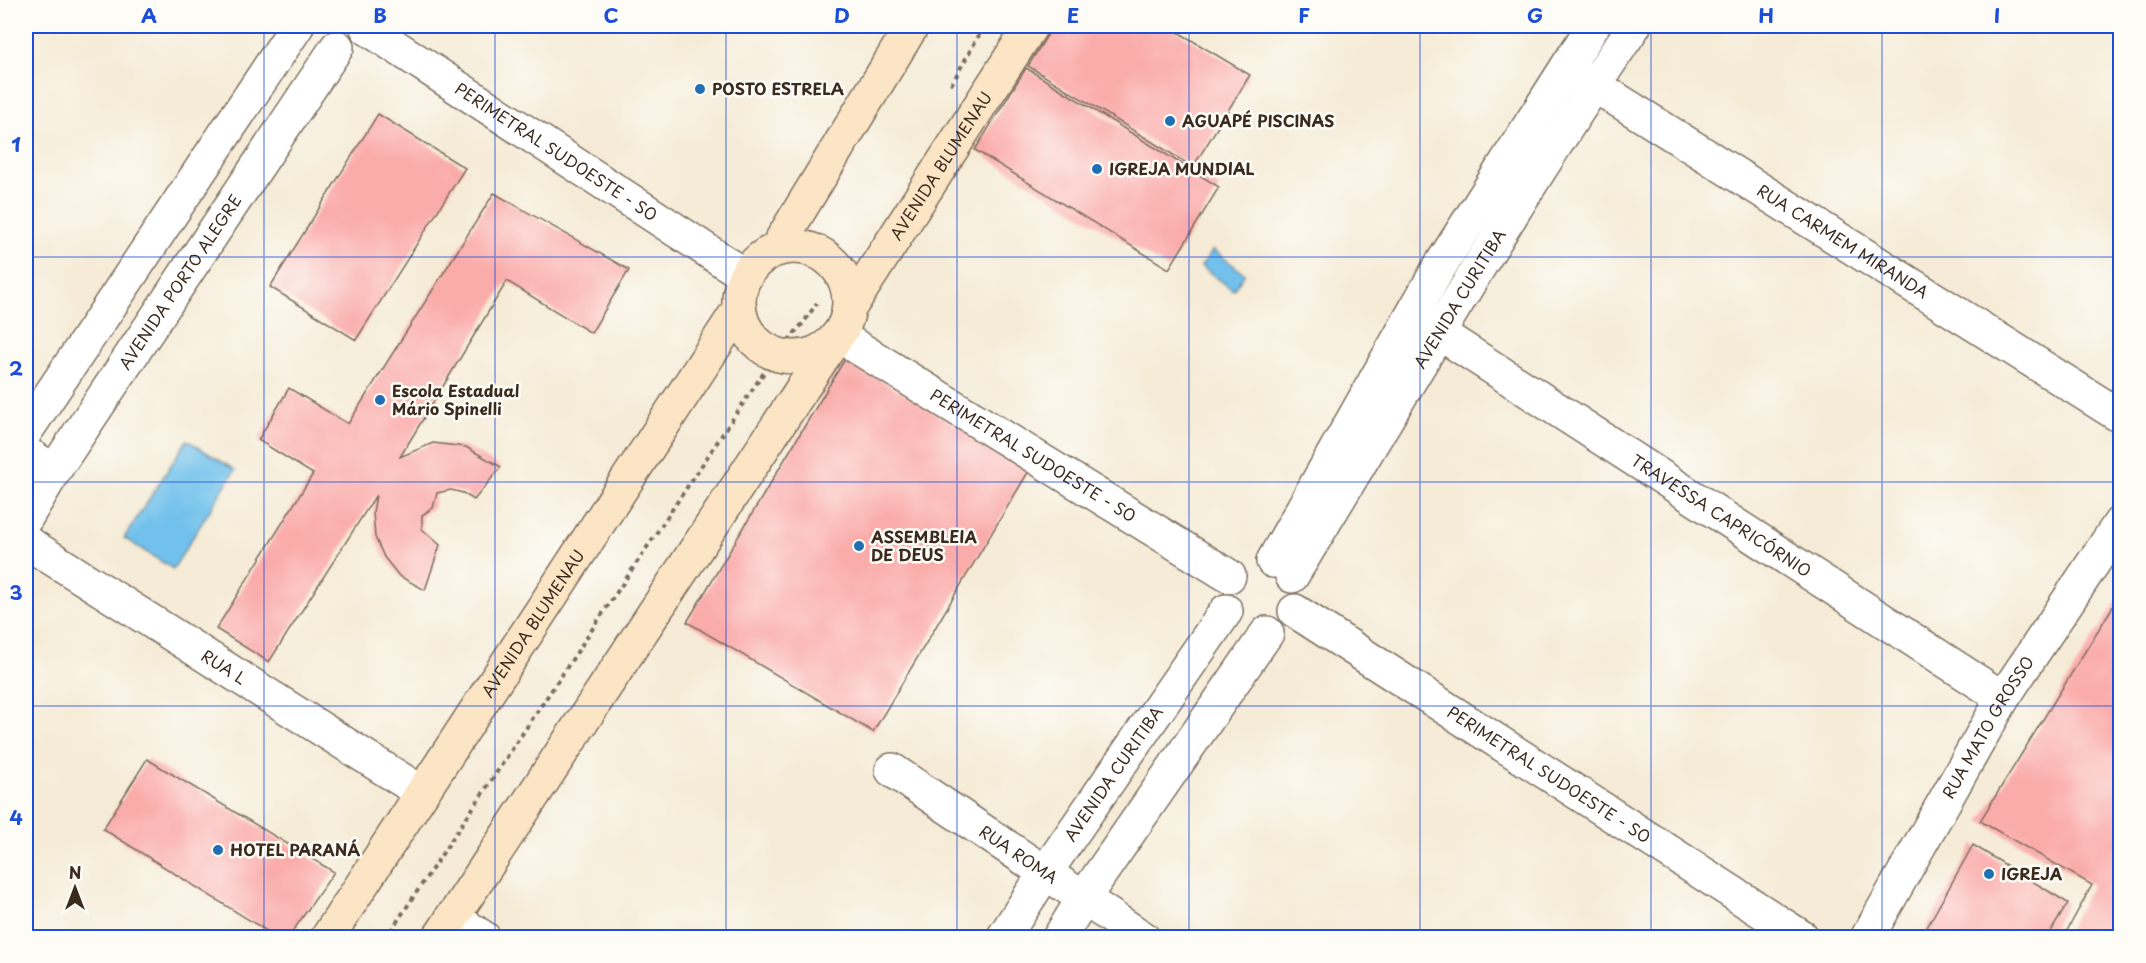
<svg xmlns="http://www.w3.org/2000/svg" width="2146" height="963" viewBox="0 0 2146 963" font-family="'Playpen Sans',sans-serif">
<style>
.water{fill:#71c1ec;stroke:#567685;stroke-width:1.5}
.building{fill:#faacaa}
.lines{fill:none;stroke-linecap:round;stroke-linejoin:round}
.minor-casing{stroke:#7c6e5e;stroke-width:36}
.tertiary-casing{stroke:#7c6e5e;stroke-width:36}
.secondary-casing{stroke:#7c6e5e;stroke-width:36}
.path{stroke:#7c6e5e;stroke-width:4;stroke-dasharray:4.5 4.5;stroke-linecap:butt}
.minor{stroke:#fff;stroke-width:33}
.tertiary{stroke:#fff;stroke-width:33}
.secondary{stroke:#fce5c4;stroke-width:33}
.grid{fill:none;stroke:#1d4ed8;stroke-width:1.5;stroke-opacity:0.55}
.poi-dot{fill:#1f6fb2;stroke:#fdfcf7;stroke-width:2}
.labels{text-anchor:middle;stroke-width:5;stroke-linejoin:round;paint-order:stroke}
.poi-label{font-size:16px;font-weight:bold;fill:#3b2a1e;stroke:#fdfcf7;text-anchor:start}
.street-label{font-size:16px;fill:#3b2a1e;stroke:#fdfcf7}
.neatline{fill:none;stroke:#1d4ed8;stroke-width:2}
.grid-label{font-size:20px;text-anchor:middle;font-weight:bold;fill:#1d4ed8}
</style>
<rect width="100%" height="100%" fill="#fdfcf7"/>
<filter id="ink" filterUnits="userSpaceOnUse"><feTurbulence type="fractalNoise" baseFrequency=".0167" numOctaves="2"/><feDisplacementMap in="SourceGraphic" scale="12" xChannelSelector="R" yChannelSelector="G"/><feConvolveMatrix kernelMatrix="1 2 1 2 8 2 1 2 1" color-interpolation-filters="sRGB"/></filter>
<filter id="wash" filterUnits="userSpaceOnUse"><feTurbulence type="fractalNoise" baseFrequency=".008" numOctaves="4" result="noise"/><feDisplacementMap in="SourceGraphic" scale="24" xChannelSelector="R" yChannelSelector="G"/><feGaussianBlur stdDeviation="1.35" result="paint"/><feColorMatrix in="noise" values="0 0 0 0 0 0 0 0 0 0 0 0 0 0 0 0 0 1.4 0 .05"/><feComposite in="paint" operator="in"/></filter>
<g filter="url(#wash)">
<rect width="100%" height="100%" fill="#f5ebd6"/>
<g class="water">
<polygon points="1213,250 1245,274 1233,290 1201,266"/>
<polygon points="187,440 235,470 173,569 124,538"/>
</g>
<g id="blocks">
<g class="building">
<polygon points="1053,26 1168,26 1250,75 1193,167 1028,66"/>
<polygon points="1026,68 1219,187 1169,269 975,150"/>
<polygon points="378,114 465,168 356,340 270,287"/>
<polygon points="494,193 629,270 591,333 507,281 400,457 433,443 466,447 501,467 474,500 463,493 451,490 437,493 433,508 422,515 422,529 440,545 425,590 399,576 384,557 375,537 373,512 376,495 269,662 216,629 313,474 258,440 289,388 348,424"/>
<polygon points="845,359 1030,469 873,732 687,622"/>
<polygon points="2120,595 2120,938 2063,938 2092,885 1980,821"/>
<polygon points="147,759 334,872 288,938 278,938 103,829"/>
<polygon points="1973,845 2068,903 2047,938 1921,938"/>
</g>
</g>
</g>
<g filter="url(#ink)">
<use href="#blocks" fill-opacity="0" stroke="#7c6e5e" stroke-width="1.5"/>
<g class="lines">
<g class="minor-casing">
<g id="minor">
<path id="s1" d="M 1570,70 L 2120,416"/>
<path id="s2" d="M 1439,333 L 2003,698"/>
<polyline points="26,453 54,471"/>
<path id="s3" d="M 26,542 L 421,792"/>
<path id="s4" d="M 892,770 L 1143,938"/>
<polyline points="452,917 484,938"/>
<path id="s5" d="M 1867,938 L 2003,698 L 2120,523"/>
</g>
</g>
<g class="tertiary-casing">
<g id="tertiary">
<path id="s6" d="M 367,28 L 746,276"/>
<path id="s7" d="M 839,336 L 1229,576"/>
<polyline points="26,431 297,26"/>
<path id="s8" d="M 26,518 L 54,471 L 337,47"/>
<polyline points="1273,561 1437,271 1593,26"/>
<path id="s9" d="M 1292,576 C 1404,391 1513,204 1634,26"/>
<path id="s10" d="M 1295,611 L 1803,938"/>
<path id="s11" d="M 1003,938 L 1045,873 L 1226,611"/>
<polyline points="1059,938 1083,899 1267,633"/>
</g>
</g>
<g class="secondary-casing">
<g id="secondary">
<circle cx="794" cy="302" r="55"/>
<polyline points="776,249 912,26"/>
<path id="s12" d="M 850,307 L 1031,26"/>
<path id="s13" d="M 327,938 L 739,309"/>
<polyline points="439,938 833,342"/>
</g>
</g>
<g class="path">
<polyline points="951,85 984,26"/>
<polyline points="386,938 752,390 776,355 804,322 817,303"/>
</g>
<use href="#minor" class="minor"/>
<use href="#tertiary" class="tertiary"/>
<use href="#secondary" class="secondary"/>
</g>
</g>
<path class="grid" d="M 264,26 L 264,938M 495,26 L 495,938M 726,26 L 726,938M 957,26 L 957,938M 1189,26 L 1189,938M 1420,26 L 1420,938M 1651,26 L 1651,938M 1882,26 L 1882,938M 26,257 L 2120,257M 26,482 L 2120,482M 26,706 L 2120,706"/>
<g class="poi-dot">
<circle cx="700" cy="89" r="6"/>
<circle cx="1170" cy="121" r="6"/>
<circle cx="1097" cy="169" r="6"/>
<circle cx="380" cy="400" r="6"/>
<circle cx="859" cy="546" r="6"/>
<circle cx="218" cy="850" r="6"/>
<circle cx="1989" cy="874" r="6"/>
</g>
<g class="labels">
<g class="poi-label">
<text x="712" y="95">POSTO ESTRELA</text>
<text x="1182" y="127">AGUAPÉ PISCINAS</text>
<text x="1109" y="175">IGREJA MUNDIAL</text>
<text x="392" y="397">Escola Estadual<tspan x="392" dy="18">Mário Spinelli</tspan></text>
<text x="871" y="543">ASSEMBLEIA<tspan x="871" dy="18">DE DEUS</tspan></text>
<text x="230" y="856">HOTEL PARANÁ</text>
<text x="2001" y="880">IGREJA</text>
</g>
<g class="street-label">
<text dy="6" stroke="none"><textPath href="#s6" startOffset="226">PERIMETRAL SUDOESTE - SO</textPath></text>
<text dy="6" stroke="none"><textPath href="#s12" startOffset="168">AVENIDA BLUMENAU</textPath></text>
<text dy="6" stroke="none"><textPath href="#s1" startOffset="322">RUA CARMEM MIRANDA</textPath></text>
<text dy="6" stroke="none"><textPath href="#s8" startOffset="282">AVENIDA PORTO ALEGRE</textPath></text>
<text dy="6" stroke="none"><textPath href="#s9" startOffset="324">AVENIDA CURITIBA</textPath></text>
<text dy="6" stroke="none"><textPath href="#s7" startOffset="228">PERIMETRAL SUDOESTE - SO</textPath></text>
<text dy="6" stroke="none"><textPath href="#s2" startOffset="336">TRAVESSA CAPRICÓRNIO</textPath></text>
<text dy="6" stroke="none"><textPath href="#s13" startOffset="376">AVENIDA BLUMENAU</textPath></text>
<text dy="6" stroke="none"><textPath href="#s3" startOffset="234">RUA L</textPath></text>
<text dy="6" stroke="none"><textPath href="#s5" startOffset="243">RUA MATO GROSSO</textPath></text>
<text dy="6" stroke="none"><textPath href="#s11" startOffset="198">AVENIDA CURITIBA</textPath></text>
<text dy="6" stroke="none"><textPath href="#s10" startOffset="302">PERIMETRAL SUDOESTE - SO</textPath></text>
<text dy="6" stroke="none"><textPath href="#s4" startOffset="152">RUA ROMA</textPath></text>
</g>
</g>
<rect width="2146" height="963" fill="none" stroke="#fdfcf7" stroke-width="66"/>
<g transform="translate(75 888)" stroke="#fdfcf7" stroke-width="4.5" paint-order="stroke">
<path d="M0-4.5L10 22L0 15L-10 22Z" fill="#3b2a1e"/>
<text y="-9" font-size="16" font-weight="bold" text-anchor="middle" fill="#3b2a1e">N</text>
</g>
<rect x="33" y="33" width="2080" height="897" class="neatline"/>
<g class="grid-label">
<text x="149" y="23">A</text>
<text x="380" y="23">B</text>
<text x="611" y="23">C</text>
<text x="842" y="23">D</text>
<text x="1073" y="23">E</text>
<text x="1304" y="23">F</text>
<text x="1535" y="23">G</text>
<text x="1766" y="23">H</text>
<text x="1997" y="23">I</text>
<text x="16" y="152">1</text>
<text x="16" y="376">2</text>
<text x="16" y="600">3</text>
<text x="16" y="825">4</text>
</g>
</svg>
